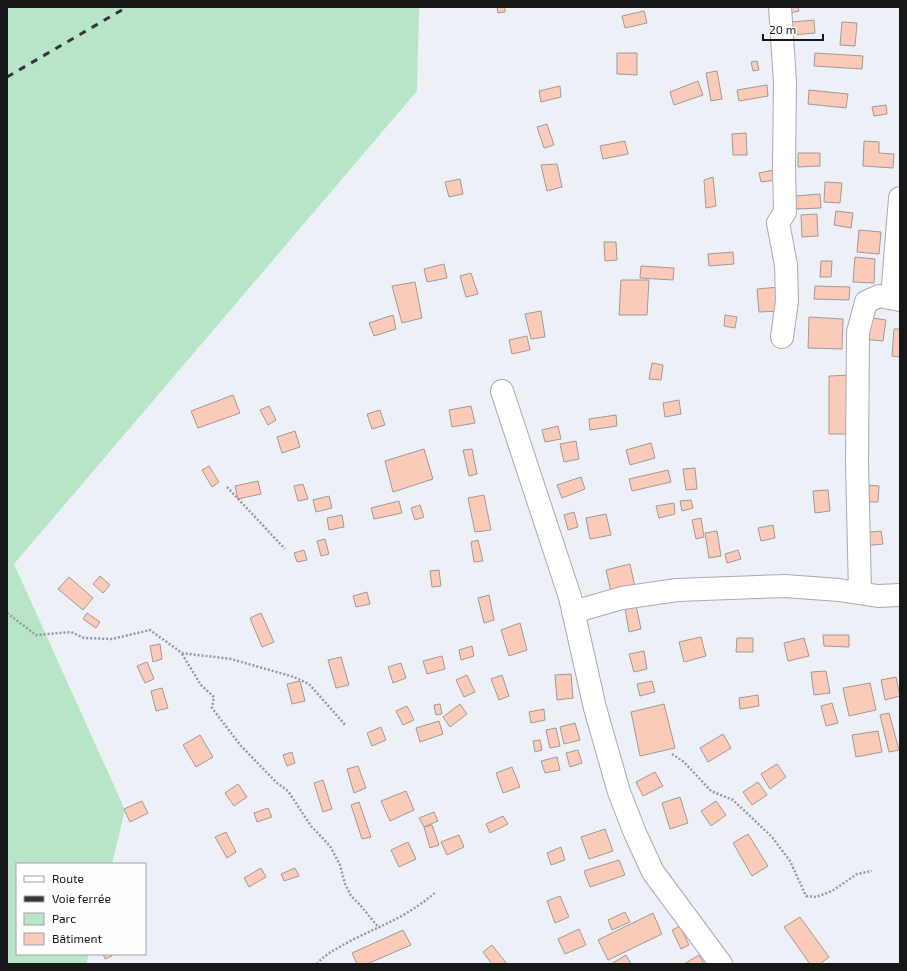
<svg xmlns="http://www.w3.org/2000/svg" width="907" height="971" viewBox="0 0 907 971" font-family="'Exo 2',sans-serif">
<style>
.green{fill:#b8e4c8}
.building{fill:#facbb9;stroke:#a19996}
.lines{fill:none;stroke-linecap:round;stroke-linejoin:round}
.street-casing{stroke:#a8aab1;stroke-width:24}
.path{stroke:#96989d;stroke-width:2.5;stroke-dasharray:2 2;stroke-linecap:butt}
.street{stroke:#fff;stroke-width:22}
.rail{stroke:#343538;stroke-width:3;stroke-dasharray:7 7;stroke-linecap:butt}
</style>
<rect width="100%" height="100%" fill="#eef0f8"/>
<polygon class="green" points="7,7 419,7 417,91 14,564 125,810 112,864 17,864 17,954 89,954 86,964 7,964"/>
<g class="building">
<polygon points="497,7 505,7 505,12 498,13"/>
<polygon points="788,7 798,7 799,11 790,13"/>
<polygon points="644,11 647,23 625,28 622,16"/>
<polygon points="814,20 815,33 793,35 792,22"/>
<polygon points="842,22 857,23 855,46 840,45"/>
<polygon points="617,53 637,53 637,75 617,74"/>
<polygon points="815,53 863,56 862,69 814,66"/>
<polygon points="757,61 759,70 753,71 751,62"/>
<polygon points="717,71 722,99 711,101 706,73"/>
<polygon points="698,81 703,95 674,105 670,92"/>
<polygon points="767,85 768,96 739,101 737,90"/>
<polygon points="560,86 561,97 541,102 539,91"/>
<polygon points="809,90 848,94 846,108 808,104"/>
<polygon points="886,105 887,114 874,116 872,107"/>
<polygon points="547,124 554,145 544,148 537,127"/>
<polygon points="746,133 747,155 733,155 732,134"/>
<polygon points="625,141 628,154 603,159 600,146"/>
<polygon points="864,141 879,142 879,153 894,154 893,168 863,166"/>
<polygon points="798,153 820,153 820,166 798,167"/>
<polygon points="557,164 562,187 547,191 541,165"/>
<polygon points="774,170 776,180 761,182 759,173"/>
<polygon points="713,177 716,206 706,208 704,180"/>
<polygon points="460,179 463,194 449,197 445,182"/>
<polygon points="825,182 842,183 840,203 824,202"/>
<polygon points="820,194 821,208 796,209 795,196"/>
<polygon points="836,211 853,213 851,228 834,225"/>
<polygon points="817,214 818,236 802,237 801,215"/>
<polygon points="859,230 881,232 879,254 857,252"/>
<polygon points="604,242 616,242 617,260 605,261"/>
<polygon points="733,252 734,264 709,266 708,254"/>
<polygon points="855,257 875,259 874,283 853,282"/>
<polygon points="821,261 832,261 831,277 820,277"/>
<polygon points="444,264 447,278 427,282 424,269"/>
<polygon points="641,266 674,268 673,280 640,278"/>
<polygon points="471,273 478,294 466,297 460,276"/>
<polygon points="621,280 649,280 647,315 619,315"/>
<polygon points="415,282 422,318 402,323 392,286"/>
<polygon points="815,286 850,287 849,300 814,299"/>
<polygon points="779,287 781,311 759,312 757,289"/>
<polygon points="541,311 545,337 531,339 525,314"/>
<polygon points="393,315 396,329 374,336 369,323"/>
<polygon points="725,315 737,317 735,328 724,326"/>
<polygon points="809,317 843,319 842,349 808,348"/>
<polygon points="865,317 886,320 883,341 862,339"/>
<polygon points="894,329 900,329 900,357 892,356"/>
<polygon points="527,336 530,350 512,354 509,340"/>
<polygon points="652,363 663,365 661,380 649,379"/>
<polygon points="853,375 852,434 829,434 829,376"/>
<polygon points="233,395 240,413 198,428 191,411"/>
<polygon points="679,400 681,414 665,417 663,403"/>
<polygon points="269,406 276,420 268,425 260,410"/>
<polygon points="471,406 475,423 452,427 449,410"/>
<polygon points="380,410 385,425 372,429 367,414"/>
<polygon points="616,415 617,426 590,430 589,419"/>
<polygon points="558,426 561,439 545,442 542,430"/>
<polygon points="295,431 300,447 282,453 277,437"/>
<polygon points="576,441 579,459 564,462 560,444"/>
<polygon points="651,443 655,458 630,465 626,450"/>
<polygon points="424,449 433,479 393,492 385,461"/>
<polygon points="472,449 477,474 469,476 463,450"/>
<polygon points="209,466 219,482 212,487 202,470"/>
<polygon points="695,468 697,489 686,490 683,469"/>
<polygon points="668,470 671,482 632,491 629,479"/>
<polygon points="581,477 585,489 562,498 557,485"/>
<polygon points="258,481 261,494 238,499 235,486"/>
<polygon points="303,484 308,499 298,501 294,486"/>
<polygon points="864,485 879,486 878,502 865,502"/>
<polygon points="828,490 830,511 815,513 813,491"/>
<polygon points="484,495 491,530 475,532 468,498"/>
<polygon points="329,496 332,508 316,512 313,500"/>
<polygon points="691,500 693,508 682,511 680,501"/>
<polygon points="399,501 402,513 374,519 371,508"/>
<polygon points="674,503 675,514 659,518 656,506"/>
<polygon points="420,505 424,517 415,520 411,508"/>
<polygon points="574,512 578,527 568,530 564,515"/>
<polygon points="606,514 611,535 590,539 586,518"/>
<polygon points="342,515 344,527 329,530 327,518"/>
<polygon points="701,518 704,537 696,539 692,520"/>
<polygon points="773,525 775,538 761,541 758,528"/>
<polygon points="717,531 721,556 709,558 705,533"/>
<polygon points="881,531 883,544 863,546 862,533"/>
<polygon points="325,539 329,554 321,556 317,541"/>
<polygon points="478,540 483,561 474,562 471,542"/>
<polygon points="304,550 307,560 297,562 294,553"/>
<polygon points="738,550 741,559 727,563 725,554"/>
<polygon points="630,564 635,587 611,592 606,570"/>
<polygon points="439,570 441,586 432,587 430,571"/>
<polygon points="100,576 110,585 103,593 93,584"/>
<polygon points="69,577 93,598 83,610 58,589"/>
<polygon points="367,592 370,604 356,607 353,596"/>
<polygon points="489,595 494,620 484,623 478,598"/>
<polygon points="636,605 641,629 629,632 625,608"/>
<polygon points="87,613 100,622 96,628 83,619"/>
<polygon points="261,613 274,642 262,647 250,618"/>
<polygon points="520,623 527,650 509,656 501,630"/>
<polygon points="823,635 849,635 849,647 824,646"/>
<polygon points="701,637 706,656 684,662 679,642"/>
<polygon points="737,638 753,638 753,652 736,652"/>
<polygon points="804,638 809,656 788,661 784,643"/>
<polygon points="160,644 162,659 153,662 150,646"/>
<polygon points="472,646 474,656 461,660 459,650"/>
<polygon points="644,651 647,669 634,672 629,654"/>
<polygon points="442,656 445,669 427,674 423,661"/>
<polygon points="341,657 349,685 336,688 328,660"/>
<polygon points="147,662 154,679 145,683 137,666"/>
<polygon points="401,663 406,678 393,683 388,667"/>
<polygon points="826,671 830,693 814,695 811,672"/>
<polygon points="571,674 573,698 557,700 555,675"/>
<polygon points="467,675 475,692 464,697 456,680"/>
<polygon points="502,675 509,696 499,700 491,679"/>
<polygon points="896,677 900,696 885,700 881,680"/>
<polygon points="300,681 305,701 292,704 287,684"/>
<polygon points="652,681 655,692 640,696 637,684"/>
<polygon points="870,683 876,710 849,716 843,688"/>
<polygon points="162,688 168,708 156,711 151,691"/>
<polygon points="758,695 759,706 740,709 739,698"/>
<polygon points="832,703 838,723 826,726 821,706"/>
<polygon points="440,704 442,714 436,715 434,705"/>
<polygon points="460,704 467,714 450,727 443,717"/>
<polygon points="664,704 675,748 640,756 631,712"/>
<polygon points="407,706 414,720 403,725 396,711"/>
<polygon points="544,709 545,720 531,723 529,712"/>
<polygon points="889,713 899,750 889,752 880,715"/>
<polygon points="439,721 443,734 420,742 416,728"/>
<polygon points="575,723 580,740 564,744 560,727"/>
<polygon points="381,727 386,740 372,746 367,733"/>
<polygon points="556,728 560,746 550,748 546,730"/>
<polygon points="878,731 882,752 856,757 852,735"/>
<polygon points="723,734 731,748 708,762 700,748"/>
<polygon points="200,735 213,757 196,767 183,745"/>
<polygon points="540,740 542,750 535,752 533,741"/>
<polygon points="578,750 582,763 570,767 566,753"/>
<polygon points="292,752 295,763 287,766 283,755"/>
<polygon points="557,757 560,770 545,773 541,761"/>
<polygon points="777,764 786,777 770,789 761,774"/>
<polygon points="358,766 366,788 354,793 347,769"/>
<polygon points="512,767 520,787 503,793 496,773"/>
<polygon points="655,772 663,786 643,796 636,782"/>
<polygon points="323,780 332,809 323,812 314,783"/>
<polygon points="758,782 767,795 752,805 743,792"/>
<polygon points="238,784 247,797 234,806 225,793"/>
<polygon points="406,791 414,810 390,821 381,801"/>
<polygon points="680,797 688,823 670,829 662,803"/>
<polygon points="142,801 148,813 130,822 124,809"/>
<polygon points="716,801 726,815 711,826 701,811"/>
<polygon points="359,802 371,837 362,839 351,805"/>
<polygon points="268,808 272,817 257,822 254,813"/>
<polygon points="434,812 438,821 424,827 419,818"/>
<polygon points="503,816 508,824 490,833 486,824"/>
<polygon points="432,825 439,845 430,848 424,827"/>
<polygon points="605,829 613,851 589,859 581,837"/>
<polygon points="226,832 236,852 227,858 215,837"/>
<polygon points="748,834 768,866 752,876 733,843"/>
<polygon points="459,835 464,847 447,855 441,842"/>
<polygon points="408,842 416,859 399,867 391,850"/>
<polygon points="561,847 565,860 551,865 547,853"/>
<polygon points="619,860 625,875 590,887 584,871"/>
<polygon points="261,868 266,877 249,887 244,878"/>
<polygon points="295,868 299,876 284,881 281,874"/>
<polygon points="560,896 569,917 555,923 547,901"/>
<polygon points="625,912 630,922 612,930 608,920"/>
<polygon points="653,913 662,934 608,960 598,940"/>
<polygon points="800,917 829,957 820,964 810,964 784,927"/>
<polygon points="680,926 689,945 681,949 672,930"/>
<polygon points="579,929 586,945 565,954 558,939"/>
<polygon points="403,930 411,945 367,964 357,964 352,953"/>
<polygon points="492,945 507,964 492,964 483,952"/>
<polygon points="103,954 112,954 112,956 105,959"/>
<polygon points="626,955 631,964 611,964"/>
<polygon points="699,955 704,964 684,964"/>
</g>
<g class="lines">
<g class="street-casing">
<g id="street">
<polyline points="780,7 785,82 784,166 785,212 778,223 786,265 787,301 782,337"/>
<polyline points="892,298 900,198"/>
<polyline points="502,391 570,597 595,708 619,792 635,833 653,872 721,964"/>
<polyline points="860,593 857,463 858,332 866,302 879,296 900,300"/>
<polyline points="573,612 622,598 677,590 785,586 839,590 878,596 900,595"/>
</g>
</g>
<g class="path">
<polyline points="227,487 285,549"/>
<polyline points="7,613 36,635 71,632 84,638 112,639 150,630 182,653 231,659 294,677 309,684 346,726"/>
<polyline points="182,654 201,685 214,697 212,708 241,746 277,783 288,791 311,826 330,846 340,865 345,884 351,896 361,906 379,928"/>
<polyline points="672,754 684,762 711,791 733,800 772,837 790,861 806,896 816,897 832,891 857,874 872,871"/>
<path d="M 317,964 C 328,949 374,930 392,921 C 408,913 423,903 436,892"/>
</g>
<use href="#street" class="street"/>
<polyline class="rail" points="7,77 127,7"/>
</g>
<rect width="907" height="971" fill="none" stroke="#161719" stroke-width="16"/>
<rect x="16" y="863" width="130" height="92" fill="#fdfdff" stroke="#a1a1a3"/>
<rect x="24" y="876" width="20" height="6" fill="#ffffff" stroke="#a1a1a3"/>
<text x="52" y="883" font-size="12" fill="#161719">Route</text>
<rect x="24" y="896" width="20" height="6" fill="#343538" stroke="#a1a1a3"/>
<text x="52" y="903" font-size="12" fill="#161719">Voie ferrée</text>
<rect x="24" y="913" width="20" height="12" fill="#b8e4c8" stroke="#a1a1a3"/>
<text x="52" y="923" font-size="12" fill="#161719">Parc</text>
<rect x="24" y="933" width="20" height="12" fill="#facbb9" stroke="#a1a1a3"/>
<text x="52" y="943" font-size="12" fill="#161719">Bâtiment</text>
<path d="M763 34v6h60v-6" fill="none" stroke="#161719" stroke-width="2"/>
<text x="769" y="34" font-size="12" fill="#161719" stroke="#fdfdff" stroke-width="3" paint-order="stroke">20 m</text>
</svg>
